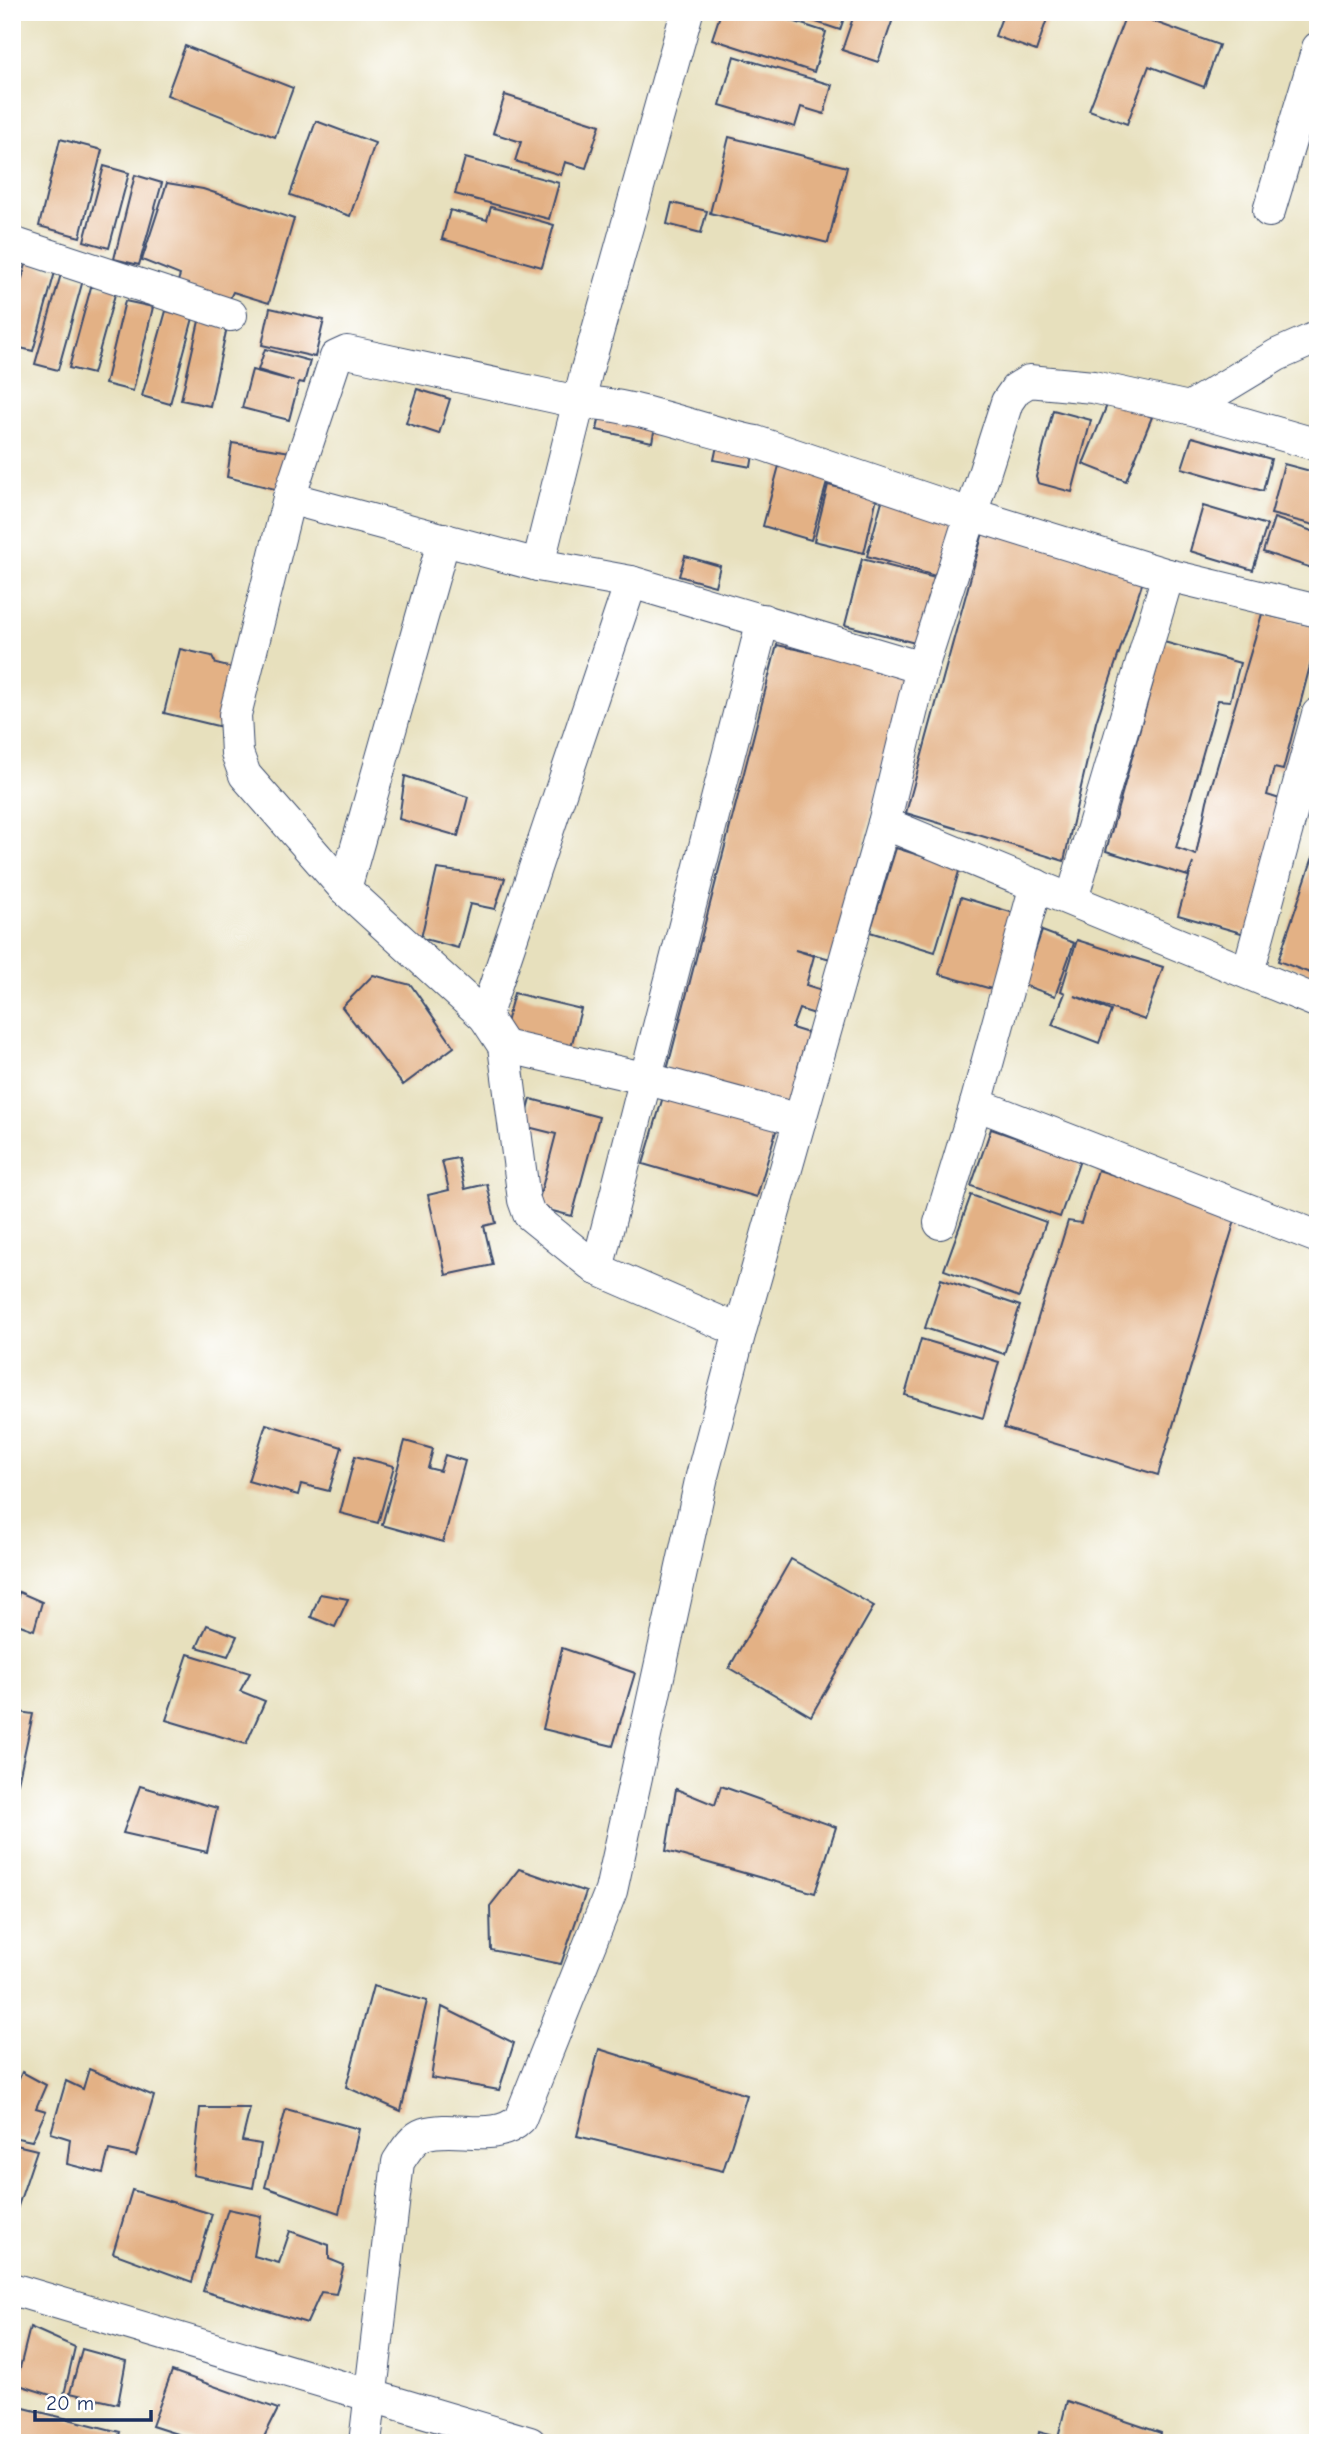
<svg xmlns="http://www.w3.org/2000/svg" width="1330" height="2455" viewBox="0 0 1330 2455" font-family="'Comic Neue',sans-serif">
<style>
.building{fill:#e3b185}
.lines{fill:none;stroke-linecap:round;stroke-linejoin:round}
.street-casing{stroke:#3a4a6c;stroke-width:34}
.street{stroke:#fff;stroke-width:32}
</style>
<rect width="100%" height="100%" fill="#fff"/>
<filter id="ink" filterUnits="userSpaceOnUse"><feTurbulence type="fractalNoise" baseFrequency=".0143" numOctaves="2"/><feDisplacementMap in="SourceGraphic" scale="14" xChannelSelector="R" yChannelSelector="G"/><feConvolveMatrix kernelMatrix="1 2 1 2 8 2 1 2 1" color-interpolation-filters="sRGB"/></filter>
<filter id="wash" filterUnits="userSpaceOnUse"><feTurbulence type="fractalNoise" baseFrequency=".00686" numOctaves="4" result="noise"/><feDisplacementMap in="SourceGraphic" scale="28" xChannelSelector="R" yChannelSelector="G"/><feGaussianBlur stdDeviation="1.57" result="paint"/><feColorMatrix in="noise" values="0 0 0 0 0 0 0 0 0 0 0 0 0 0 0 0 0 1.4 0 .05"/><feComposite in="paint" operator="in"/></filter>
<g filter="url(#wash)">
<rect width="100%" height="100%" fill="#e7e0bd"/>
<g id="blocks">
<g class="building">
<polygon points="721,12 765,12 826,32 814,72 712,39"/>
<polygon points="786,12 846,12 840,30"/>
<polygon points="855,12 895,13 878,62 842,50"/>
<polygon points="1004,12 1029,12 1047,19 1036,51 995,36"/>
<polygon points="1127,12 1219,45 1204,87 1149,66 1127,124 1089,110"/>
<polygon points="185,46 293,88 275,137 167,95"/>
<polygon points="734,56 832,85 824,114 801,107 795,127 720,105"/>
<polygon points="505,95 600,125 586,168 565,162 561,175 515,161 521,142 493,133"/>
<polygon points="316,121 375,143 350,216 290,195"/>
<polygon points="729,137 847,167 828,243 710,213"/>
<polygon points="60,139 102,150 80,237 39,226"/>
<polygon points="465,158 559,183 549,219 455,194"/>
<polygon points="104,166 129,173 109,248 84,241"/>
<polygon points="135,175 162,183 139,265 114,259"/>
<polygon points="167,183 203,189 294,219 269,303 233,292 229,300 177,284 180,275 142,260"/>
<polygon points="672,203 707,211 701,233 667,224"/>
<polygon points="491,207 554,225 542,267 442,239 450,210 487,220"/>
<polygon points="27,261 55,272 33,351 12,346 12,314"/>
<polygon points="61,274 83,280 58,370 35,364"/>
<polygon points="91,287 117,287 93,374 69,368"/>
<polygon points="125,301 153,307 133,391 105,384"/>
<polygon points="270,308 324,320 315,357 262,345"/>
<polygon points="166,311 193,318 170,404 142,396"/>
<polygon points="199,321 227,327 210,406 181,400"/>
<polygon points="265,349 310,361 304,383 299,382 289,420 242,408 252,370 294,381 258,370"/>
<polygon points="417,389 450,399 439,434 406,423"/>
<polygon points="1109,400 1152,417 1126,481 1083,464"/>
<polygon points="601,409 656,422 652,442 597,430"/>
<polygon points="1053,410 1091,420 1072,492 1038,483 1036,477"/>
<polygon points="1192,437 1271,459 1263,491 1182,468"/>
<polygon points="718,441 754,448 751,467 714,460"/>
<polygon points="232,443 291,452 283,491 227,477"/>
<polygon points="780,462 829,475 811,540 763,526"/>
<polygon points="1284,464 1318,473 1318,526 1271,514"/>
<polygon points="828,485 877,497 864,553 814,541"/>
<polygon points="883,497 959,519 942,578 867,556"/>
<polygon points="1203,506 1267,525 1253,570 1190,551"/>
<polygon points="1274,518 1318,533 1318,570 1263,552"/>
<polygon points="984,529 1144,578 1096,722 1064,861 906,813"/>
<polygon points="685,556 720,566 715,586 679,576"/>
<polygon points="862,559 939,579 923,645 845,625"/>
<polygon points="1262,614 1318,627 1318,635 1283,770 1274,768 1267,795 1283,800 1252,936 1178,915 1193,863 1188,876 1106,851 1164,642 1240,663 1230,701 1218,700 1176,848 1196,855 1207,801"/>
<polygon points="777,645 906,673 835,960 795,950 814,956 806,985 822,990 815,1014 799,1009 792,1028 808,1033 798,1067 805,1068 792,1110 666,1074"/>
<polygon points="180,649 212,656 216,664 240,670 226,728 164,713"/>
<polygon points="405,776 468,797 458,836 399,819"/>
<polygon points="1318,842 1318,976 1278,961"/>
<polygon points="896,848 960,868 935,952 870,932"/>
<polygon points="437,869 505,878 495,909 470,904 458,948 421,938"/>
<polygon points="961,897 1017,914 995,990 939,974"/>
<polygon points="1042,931 1074,943 1055,996 1023,985"/>
<polygon points="1077,940 1163,967 1145,1020 1075,996 1111,1011 1099,1043 1052,1025 1065,993 1061,991"/>
<polygon points="373,975 411,985 454,1047 403,1085 342,1007"/>
<polygon points="514,993 581,1009 570,1051 503,1034"/>
<polygon points="665,1090 778,1124 757,1197 643,1164"/>
<polygon points="531,1099 599,1117 572,1216 537,1207 556,1134 524,1126"/>
<polygon points="991,1129 1080,1160 1060,1217 971,1186"/>
<polygon points="458,1158 465,1189 487,1184 496,1223 484,1226 493,1265 446,1275 428,1195 449,1190 442,1161"/>
<polygon points="1098,1170 1237,1214 1158,1475 1004,1428 1068,1221 1081,1223"/>
<polygon points="971,1195 1046,1222 1019,1297 944,1270"/>
<polygon points="941,1279 1020,1306 1004,1354 925,1328"/>
<polygon points="921,1339 999,1362 983,1418 905,1395"/>
<polygon points="266,1424 342,1447 329,1491 301,1484 298,1495 248,1481"/>
<polygon points="405,1441 433,1449 428,1468 440,1471 445,1455 465,1461 443,1542 382,1525"/>
<polygon points="355,1456 394,1466 378,1523 340,1513"/>
<polygon points="791,1559 874,1606 811,1716 729,1668"/>
<polygon points="19,1592 42,1602 34,1630 12,1622"/>
<polygon points="320,1594 348,1599 335,1627 311,1617"/>
<polygon points="207,1625 237,1636 228,1656 197,1647"/>
<polygon points="562,1648 635,1673 613,1746 543,1729"/>
<polygon points="188,1654 250,1673 240,1691 265,1701 246,1744 166,1720"/>
<polygon points="12,1711 33,1714 18,1783 12,1781"/>
<polygon points="140,1786 217,1808 207,1852 123,1833"/>
<polygon points="721,1786 836,1827 815,1893 666,1851 676,1789 715,1805"/>
<polygon points="519,1869 586,1892 561,1964 491,1950 490,1906"/>
<polygon points="373,1986 427,2001 401,2111 346,2087"/>
<polygon points="442,2007 514,2043 499,2090 431,2078"/>
<polygon points="599,2049 747,2095 723,2171 577,2136"/>
<polygon points="89,2069 154,2096 136,2156 109,2150 103,2173 67,2164 70,2139 51,2133 66,2081 83,2089"/>
<polygon points="22,2072 46,2085 36,2108 46,2111 32,2141 12,2137 12,2086 16,2086"/>
<polygon points="200,2108 250,2108 242,2141 261,2144 253,2188 193,2175"/>
<polygon points="286,2109 359,2129 339,2213 265,2187"/>
<polygon points="12,2144 37,2150 15,2215 12,2214"/>
<polygon points="132,2190 212,2214 192,2282 113,2253"/>
<polygon points="228,2209 261,2216 254,2256 279,2263 290,2231 329,2245 329,2259 344,2265 336,2294 321,2292 307,2323 203,2291"/>
<polygon points="30,2327 75,2347 63,2399 16,2384"/>
<polygon points="82,2349 126,2361 118,2404 70,2393"/>
<polygon points="172,2371 278,2409 261,2443 205,2443 152,2426"/>
<polygon points="1067,2401 1161,2433 1160,2443 1037,2443 1039,2432 1058,2437"/>
<polygon points="12,2405 120,2432 117,2443 12,2443"/>
</g>
</g>
</g>
<g filter="url(#ink)">
<use href="#blocks" fill-opacity="0" stroke="#3a4a6c" stroke-width="2"/>
<g class="lines">
<g class="street-casing">
<g id="street">
<polyline points="1269,211 1318,48"/>
<polyline points="12,243 231,315"/>
<polyline points="1189,408 1277,355 1318,337"/>
<polyline points="289,498 538,565 631,582 922,668"/>
<polyline points="538,565 586,373 687,12"/>
<polyline points="884,823 1318,1002"/>
<polyline points="345,889 444,539"/>
<polyline points="1072,899 1168,575"/>
<polyline points="1248,972 1318,714"/>
<polyline points="485,1017 631,582"/>
<polyline points="504,1046 648,1079 800,1120"/>
<polyline points="976,1104 1318,1237"/>
<polyline points="940,1223 976,1104 1036,885"/>
<polyline points="597,1269 763,620"/>
<path d="M 740,1331 L 597,1269 L 529,1214 L 524,1200 L 504,1046 L 485,1017 L 345,889 L 245,775 L 237,753 L 235,715 L 289,498 L 336,357 L 347,352 L 578,402 C 639,404 696,430 756,442 L 970,514 L 1168,575 L 1318,611"/>
<polyline points="12,2289 530,2443"/>
<path d="M 365,2443 L 398,2162 C 404,2153 412,2138 424,2134 C 454,2124 496,2144 520,2119 L 611,1891 L 702,1476 L 740,1331 L 884,823 L 922,668 L 1007,402 L 1016,389 L 1029,381 L 1093,387 L 1189,408 L 1318,445"/>
</g>
</g>
<use href="#street" class="street"/>
</g>
</g>
<rect width="1330" height="2455" fill="none" stroke="#fff" stroke-width="42"/>
<path d="M35 2410v10h116v-10" fill="none" stroke="#1b2f5e" stroke-width="3.5"/>
<text x="46" y="2410" font-size="21" fill="#1b2f5e" stroke="#ffffff" stroke-width="5" paint-order="stroke">20 m</text>
</svg>
